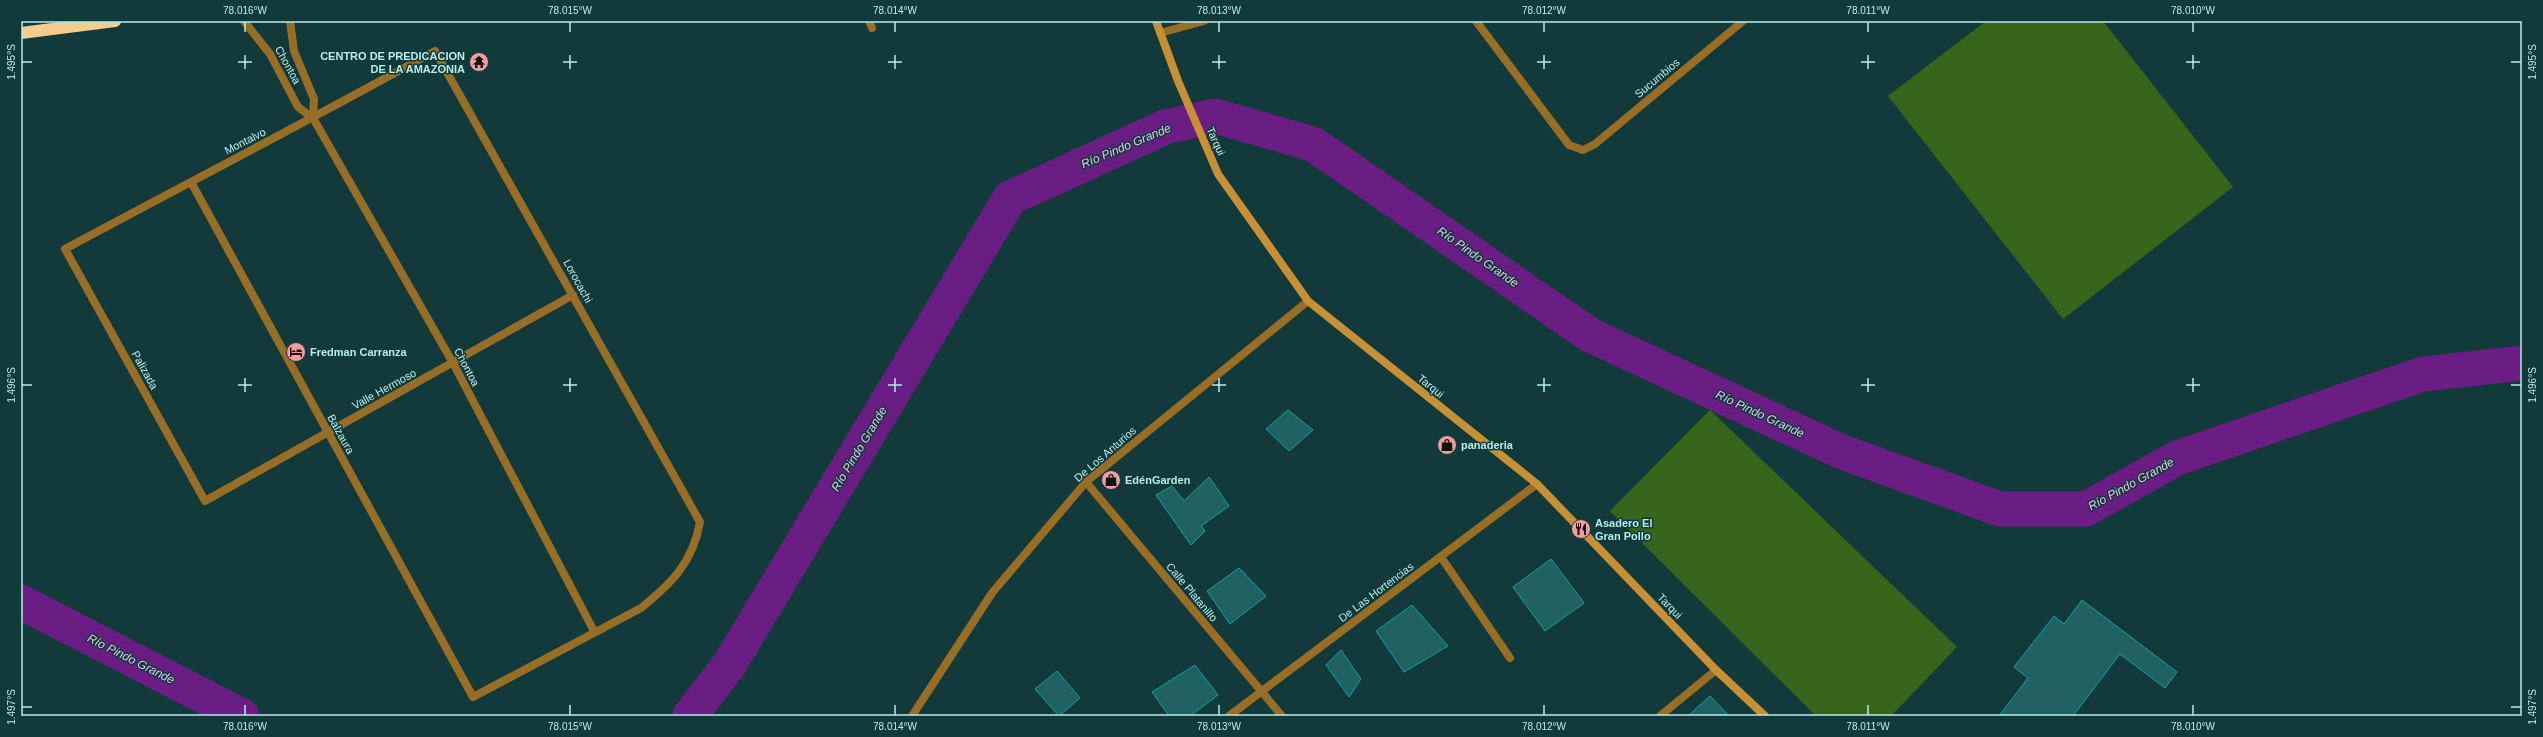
<svg xmlns="http://www.w3.org/2000/svg" width="2543" height="737" viewBox="0 0 2543 737" font-family="Arial,sans-serif">
<style>
.green{fill:#36661b}
.lines{fill:none;stroke-linecap:round;stroke-linejoin:round}
.river{stroke:#6a1d83;stroke-width:35}
.building{fill:#206162;stroke:#0ea1a3}
.street{stroke:#986d25;stroke-width:8}
.secondary{stroke:#c79035;stroke-width:8}
.highway{stroke:#f5cb8e;stroke-width:12}
.ticks{fill:none;stroke:#b8ecec;stroke-width:1.5}
.labels{text-anchor:middle;stroke-width:3;stroke-linejoin:round;paint-order:stroke}
.poi-label{font-size:11px;font-weight:bold;fill:#b8ecec;stroke:#133a3a;text-anchor:start}
.street-label{font-size:11px;fill:#b8ecec;stroke:#133a3a}
.water-label{font-size:12px;font-style:italic;fill:#e6c1f4;stroke:#133a3a}
.neatline{fill:none;stroke:#b8ecec;stroke-width:1.5}
.ticks-label{font-size:10px;text-anchor:middle;fill:#b8ecec}
</style>
<rect width="100%" height="100%" fill="#133a3a"/>
<g class="green">
<polygon points="1986,21 2103,21 2233,187 2063,319 1888,96"/>
<polygon points="1710,410 1957,647 1891,716 1816,716 1610,511"/>
</g>
<g class="lines">
<g class="river">
<polyline points="21,602 242,716"/>
<polyline points="690,716 729,665 1010,198 1165,127 1215,116 1313,144 1590,335 1842,452 2000,509 2086,509 2177,458 2423,374 2522,363"/>
</g>
</g>
<g class="building">
<polygon points="1288,410 1313,430 1289,451 1266,429"/>
<polygon points="1209,477 1229,506 1201,526 1205,531 1191,545 1156,495 1172,486 1184,501"/>
<polygon points="1551,559 1584,603 1545,631 1513,587"/>
<polygon points="1239,568 1266,596 1230,624 1207,591"/>
<polygon points="2082,600 2177,672 2165,688 2120,654 2073,716 1999,716 2028,678 2014,667 2054,616 2064,624"/>
<polygon points="1412,605 1448,646 1404,672 1376,631"/>
<polygon points="1341,650 1361,679 1349,697 1326,665"/>
<polygon points="1195,665 1218,695 1190,716 1169,716 1152,692"/>
<polygon points="1057,671 1080,698 1059,716 1035,689"/>
<polygon points="1710,696 1729,716 1688,716"/>
</g>
<g class="lines">
<g class="street">
<polyline points="244,21 270,54 298,107 313,118 453,363 594,631"/>
<polyline points="290,21 294,51 314,99 313,118"/>
<polyline points="869,21 872,28"/>
<polyline points="1476,21 1569,145 1583,150 1595,144 1743,21"/>
<polyline points="1160,33 1204,21"/>
<path d="M 191,182 L 473,697 L 641,608 C 672,583 693,562 700,522 L 435,51 C 312,119 188,183 65,249 L 205,501 L 573,295"/>
<polyline points="1086,482 1282,716"/>
<polyline points="1441,557 1510,658"/>
<polyline points="912,716 992,593 1086,482 1308,301"/>
<polyline points="1229,716 1537,484"/>
<polyline points="1660,716 1716,670"/>
</g>
<polyline class="secondary" points="1156,21 1178,81 1218,174 1308,301 1537,484 1716,670 1765,716"/>
<polyline class="highway" points="21,33 115,21"/>
</g>
<path class="ticks" d="M 245,22 L 245,32M 570,22 L 570,32M 895,22 L 895,32M 1219,22 L 1219,32M 1544,22 L 1544,32M 1868,22 L 1868,32M 2193,22 L 2193,32M 245,55 L 245,69M 570,55 L 570,69M 895,55 L 895,69M 1219,55 L 1219,69M 1544,55 L 1544,69M 1868,55 L 1868,69M 2193,55 L 2193,69M 22,62 L 32,62M 238,62 L 252,62M 563,62 L 577,62M 888,62 L 902,62M 1212,62 L 1226,62M 1537,62 L 1551,62M 1861,62 L 1875,62M 2186,62 L 2200,62M 2511,62 L 2521,62M 245,378 L 245,392M 570,378 L 570,392M 895,378 L 895,392M 1219,378 L 1219,392M 1544,378 L 1544,392M 1868,378 L 1868,392M 2193,378 L 2193,392M 22,385 L 32,385M 238,385 L 252,385M 563,385 L 577,385M 888,385 L 902,385M 1212,385 L 1226,385M 1537,385 L 1551,385M 1861,385 L 1875,385M 2186,385 L 2200,385M 2511,385 L 2521,385M 245,705 L 245,715M 570,705 L 570,715M 895,705 L 895,715M 1219,705 L 1219,715M 1544,705 L 1544,715M 1868,705 L 1868,715M 2193,705 L 2193,715M 22,707 L 32,707M 2511,707 L 2521,707"/>
<defs>
<g id="temple-disc" transform="scale(1)"><circle r="9.5" fill="#f49b9f" stroke="#133a3a"/><path d="M0-6L5-2H3V0L6.5 2.5H4V6H1.5V3h-3V6H-4V2.5H-6.5L-3 0V-2H-5Z" fill="#111"/></g>
<g id="hotel-disc" transform="scale(1)"><circle r="9.5" fill="#f49b9f" stroke="#133a3a"/><path d="M-6-4.5h1.5V1H6V5H4.5V3h-9V5H-6ZM-4 0a1.8 1.8 0 1 1 3.6 0ZM.5 0V-2.5h3Q6-2.5 6 0Z" fill="#111"/></g>
<g id="shop-disc" transform="scale(1)"><circle r="9.5" fill="#f49b9f" stroke="#133a3a"/><path d="M-5-2.5h2.3a2.7 3.5 0 0 1 5.4 0H5L5.5 6h-11ZM-1.5-2.5h3a1.5 2.3 0 0 0-3 0Z" fill="#111"/></g>
<g id="restaurant-disc" transform="scale(1)"><circle r="9.5" fill="#f49b9f" stroke="#133a3a"/><path d="M-5-6h1v4h1v-4h1v4h1v-4h1v5L-1.5 .5V6h-2V.5L-5-1ZM5-6V6H3V1.5H1.5Q1.5-4 5-6Z" fill="#111"/></g>
</defs>
<g fill-rule="evenodd">
<use href="#temple-disc" x="479" y="62"/>
<use href="#hotel-disc" x="296" y="352"/>
<use href="#shop-disc" x="1447" y="445"/>
<use href="#shop-disc" x="1111" y="480"/>
<use href="#restaurant-disc" x="1581" y="529"/>
</g>
<g class="labels">
<g class="poi-label">
<text x="465" y="60" text-anchor="end">CENTRO DE PREDICACION<tspan x="465" dy="13">DE LA AMAZONIA</tspan></text>
<text x="310" y="356">Fredman Carranza</text>
<text x="1461" y="449">panaderia</text>
<text x="1125" y="484">EdénGarden</text>
<text x="1595" y="527">Asadero El<tspan x="1595" dy="13">Gran Pollo</tspan></text>
</g>
<g class="street-label">
<text transform="translate(288 65) rotate(61)" y="4">Chontoa</text>
<text transform="translate(1657 78) rotate(-40)" y="4">Sucumbios</text>
<text transform="translate(245 141) rotate(-27)" y="4">Montalvo</text>
<text transform="translate(1216 141) rotate(66)" y="4">Tarqui</text>
<text transform="translate(578 281) rotate(61)" y="4">Lorocachi</text>
<text transform="translate(467 367) rotate(62)" y="4">Chontoa</text>
<text transform="translate(145 370) rotate(61)" y="4">Palizada</text>
<text transform="translate(1431 386) rotate(39)" y="4">Tarqui</text>
<text transform="translate(384 389) rotate(-29)" y="4">Valle Hermoso</text>
<text transform="translate(341 434) rotate(61)" y="4">Balzaura</text>
<text transform="translate(1105 454) rotate(-41)" y="4">De Los Anturios</text>
<text transform="translate(1192 592) rotate(50)" y="4">Calle Platanillo</text>
<text transform="translate(1376 592) rotate(-37)" y="4">De Las Hortencias</text>
<text transform="translate(1670 606) rotate(46)" y="4">Tarqui</text>
</g>
<g class="water-label">
<text transform="translate(1126 146) rotate(-23)" y="4">Río Pindo Grande</text>
<text transform="translate(1478 257) rotate(35)" y="4">Río Pindo Grande</text>
<text transform="translate(1760 414) rotate(25)" y="4">Río Pindo Grande</text>
<text transform="translate(859 449) rotate(-59)" y="4">Río Pindo Grande</text>
<text transform="translate(2131 484) rotate(-29)" y="4">Río Pindo Grande</text>
<text transform="translate(131 659) rotate(27)" y="4">Río Pindo Grande</text>
</g>
</g>
<rect width="2543" height="737" fill="none" stroke="#133a3a" stroke-width="44"/>
<rect x="22" y="22" width="2499" height="693" class="neatline"/>
<g class="ticks-label">
<text x="245" y="14">78.016°W</text>
<text x="570" y="14">78.015°W</text>
<text x="895" y="14">78.014°W</text>
<text x="1219" y="14">78.013°W</text>
<text x="1544" y="14">78.012°W</text>
<text x="1868" y="14">78.011°W</text>
<text x="2193" y="14">78.010°W</text>
<text transform="translate(11 62) rotate(-90)" y="4">1.495°S</text>
<text transform="translate(2532 62) rotate(-90)" y="4">1.495°S</text>
<text transform="translate(11 385) rotate(-90)" y="4">1.496°S</text>
<text transform="translate(2532 385) rotate(-90)" y="4">1.496°S</text>
<text transform="translate(11 707) rotate(-90)" y="4">1.497°S</text>
<text transform="translate(2532 707) rotate(-90)" y="4">1.497°S</text>
<text x="245" y="730">78.016°W</text>
<text x="570" y="730">78.015°W</text>
<text x="895" y="730">78.014°W</text>
<text x="1219" y="730">78.013°W</text>
<text x="1544" y="730">78.012°W</text>
<text x="1868" y="730">78.011°W</text>
<text x="2193" y="730">78.010°W</text>
</g>
</svg>
